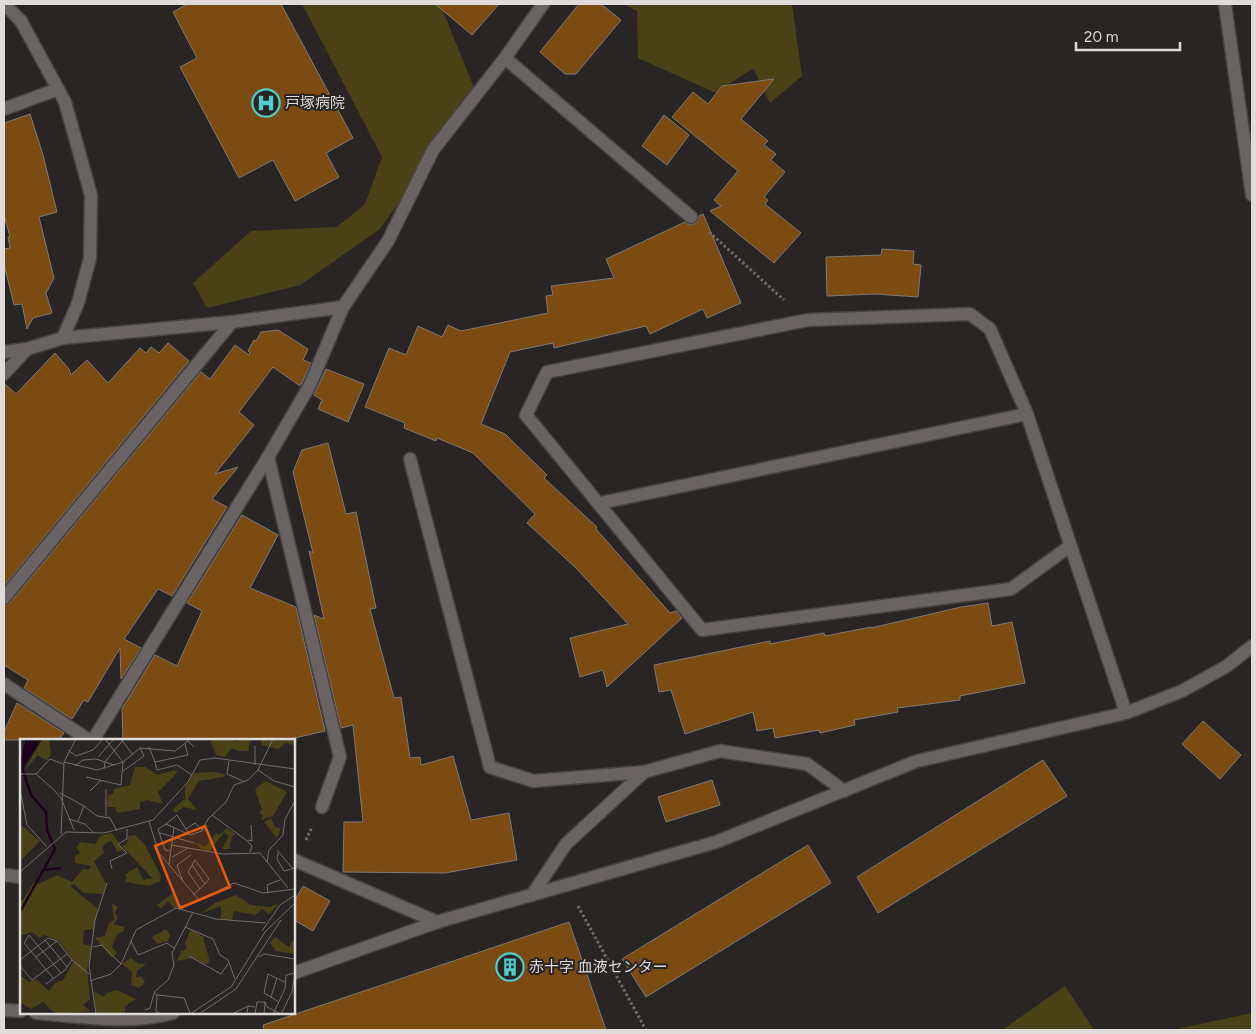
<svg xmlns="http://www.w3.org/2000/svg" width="1256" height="1034" viewBox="0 0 1256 1034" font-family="Figtree,'Noto Sans JP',sans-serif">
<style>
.green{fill:#4b4116}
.building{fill:#7c4b11;stroke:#7e7a77}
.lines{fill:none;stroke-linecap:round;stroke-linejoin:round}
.minor-casing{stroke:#474342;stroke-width:15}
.path{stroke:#716d6c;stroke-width:3;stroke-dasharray:2.5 2.5;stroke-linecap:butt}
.minor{stroke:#696463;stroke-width:12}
.labels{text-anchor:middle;stroke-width:4;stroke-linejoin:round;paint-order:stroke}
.poi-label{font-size:15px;fill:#dedbda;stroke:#292524;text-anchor:start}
.inset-river{fill:none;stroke:#1e011e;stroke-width:2.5}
.inset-road{fill:none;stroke:#716e6d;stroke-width:1}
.view{fill:#e8590c;fill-opacity:0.15;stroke:#e8590c;stroke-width:2.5}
.inset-edge{fill:none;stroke:#dedbda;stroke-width:2.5}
</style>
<rect width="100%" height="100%" fill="#292524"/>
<g class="green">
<polygon points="302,4 440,4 477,95 380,229 300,285 207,308 193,283 251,231 337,227 365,204 382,157"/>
<polygon points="624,4 792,4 802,76 770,103 753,68 716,93 638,58 637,11"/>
<polygon points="1065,986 1094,1030 1002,1030"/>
<polygon points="1252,1013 1252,1030 1172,1030"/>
</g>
<g class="building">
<polygon points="187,4 281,4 353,138 326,153 339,177 295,201 273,160 239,178 180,67 197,58 173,12"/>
<polygon points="435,4 499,4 472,35"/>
<polygon points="579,4 601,4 621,20 576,74 565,74 540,52"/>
<polygon points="774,79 741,119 768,141 764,145 776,154 771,160 785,172 764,197 768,200 765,204 801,233 774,263 710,211 721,206 714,200 738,171 672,117 693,92 708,104 722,86"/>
<polygon points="30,114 43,155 57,212 39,217 54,278 46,293 52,313 33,318 27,329 22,304 14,305 4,264 4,249 10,248 8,237 10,237 4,215 4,123"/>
<polygon points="664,115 689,135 667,165 642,146"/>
<polygon points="703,214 741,303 707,318 703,309 650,334 646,326 554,348 553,343 510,352 481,424 505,434 547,475 544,478 597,527 596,529 670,613 676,611 682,618 607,687 603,670 580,677 570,638 628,624 576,568 527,523 535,514 473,453 437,438 436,441 404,428 405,423 365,407 389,348 406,355 418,326 442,337 448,325 461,331 548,313 546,296 553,295 551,286 614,278 606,259 685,222 689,225 694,224 697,222 699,216"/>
<polygon points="882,249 914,251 913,264 921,265 918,297 876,294 827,296 826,257 881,255"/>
<polygon points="278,330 308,349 303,360 311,363 303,381 300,386 273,367 239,412 254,425 215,474 238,467 212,499 227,507 172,596 158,589 124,639 141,648 121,679 120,648 88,702 84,700 72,719 24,688 28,680 4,665 4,606 10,603 201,372 210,379 235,345 249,355 250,352 248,351 254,340 256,341 261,332"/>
<polygon points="168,343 189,361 4,586 4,383 16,394 55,353 69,369 71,375 87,360 108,383 140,348 146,353 151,347 159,353"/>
<polygon points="326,369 364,384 348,422 318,409 322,400 314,395"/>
<polygon points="328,443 346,514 356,512 376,608 370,609 394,698 401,697 410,758 420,757 421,765 453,756 471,820 509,813 517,860 445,873 343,872 344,822 363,822 353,725 341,728 314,615 324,619 309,551 313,553 293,472 302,450"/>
<polygon points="242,515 278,535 250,588 296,607 325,731 286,740 123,740 122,709 155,655 177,666 202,611 187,603"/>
<polygon points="988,603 992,626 1012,622 1025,683 960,696 960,700 897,708 898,712 854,720 855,725 820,733 819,730 775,738 773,728 757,731 753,712 685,734 671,690 659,692 654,665 770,641 770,644 824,633 825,636 871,627 871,628 961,607"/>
<polygon points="17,703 64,733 59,740 4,740 4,732"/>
<polygon points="1203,721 1241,755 1220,779 1182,744"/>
<polygon points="1043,760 1067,796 878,913 857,877"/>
<polygon points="712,780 720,805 666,822 658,797"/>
<polygon points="808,845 831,883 646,997 622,959"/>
<polygon points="303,886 330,901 313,931 294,920 294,902"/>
<polygon points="569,922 606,1030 264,1030 263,1025"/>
</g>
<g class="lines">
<g class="minor-casing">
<g id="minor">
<polyline points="4,4 21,21 65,102 91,195 90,258 78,303 63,338 27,349 4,374"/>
<polyline points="1225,4 1252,195"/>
<polyline points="505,58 691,217"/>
<polyline points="4,109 58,89"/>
<polyline points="63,338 232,322 343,307"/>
<polyline points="4,352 27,349"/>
<polyline points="268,457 340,757 322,807"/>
<polyline points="410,459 490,767 533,781 644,772 720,751 807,764 844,791"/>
<polyline points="600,503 1027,414"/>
<polyline points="1070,546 1011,589 702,630 526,415 547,372 808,320 970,314 990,329 1027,414 1126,713"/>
<polyline points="4,598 232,322"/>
<polyline points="4,684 89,740"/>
<polyline points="93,740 268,457 310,385 343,307 388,241 433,150 505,58 543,4"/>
<polyline points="294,860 437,922"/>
<polyline points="4,875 21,877"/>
<polyline points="532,895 566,844 644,772"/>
<polyline points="294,973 437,922 716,842 917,761 1126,713 1182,691 1227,666 1252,646"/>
<polyline points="4,1010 21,1011"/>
<path d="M 36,1013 C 81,1017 129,1025 173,1013"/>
</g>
</g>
<g class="path">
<polyline points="709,232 784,300"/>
<polyline points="306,840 312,827"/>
<polyline points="578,906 646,1030"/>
</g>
<use href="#minor" class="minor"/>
</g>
<defs>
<g id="hospital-ring" transform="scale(1.4375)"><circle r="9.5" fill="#292524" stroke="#52cdcb" stroke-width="1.5"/><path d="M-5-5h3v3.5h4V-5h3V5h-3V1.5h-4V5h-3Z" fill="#52cdcb"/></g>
<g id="building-ring" transform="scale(1.4375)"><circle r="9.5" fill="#292524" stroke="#52cdcb" stroke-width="1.5"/><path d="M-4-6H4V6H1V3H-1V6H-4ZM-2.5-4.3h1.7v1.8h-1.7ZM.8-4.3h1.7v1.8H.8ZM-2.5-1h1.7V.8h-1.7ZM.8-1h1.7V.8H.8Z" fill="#52cdcb"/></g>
</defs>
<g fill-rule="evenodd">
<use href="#hospital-ring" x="266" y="103"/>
<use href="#building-ring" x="510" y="967"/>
</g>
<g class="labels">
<g class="poi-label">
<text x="285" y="108">戸塚病院</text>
<text x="529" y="972">赤十字 血液センター</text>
</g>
</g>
<g transform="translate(20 739)">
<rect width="275" height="275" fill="#292524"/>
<path d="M 22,0 L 29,0 L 31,14 L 27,22 L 18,16 L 4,32 ZM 190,0 L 213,0 L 216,3 L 217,0 L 231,0 L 228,12 L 218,12 L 212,9 L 205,18 L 196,16 ZM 240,0 L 275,0 L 275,2 L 272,6 L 266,4 L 258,10 L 242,6 ZM 115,28 L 125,28 L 137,36 L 154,31 L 158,33 L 138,53 L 143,65 L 127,61 L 120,63 L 120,70 L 97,74 L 95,68 L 87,68 L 88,56 L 93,55 L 94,50 L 110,46 ZM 194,33 L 205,35 L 204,38 L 179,42 L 168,60 L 177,71 L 164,68 L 155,74 L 153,70 L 165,60 L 165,49 L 174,34 ZM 246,42 L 267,53 L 253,77 L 241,81 L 243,77 L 239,73 L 242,71 L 235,50 ZM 251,79 L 255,88 L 261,89 L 257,99 L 244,83 ZM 1,86 L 20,102 L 0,122 L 0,87 ZM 207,89 L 216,96 L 212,97 L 209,110 L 202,110 L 209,97 L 204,93 L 190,112 L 182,110 L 174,103 L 185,108 L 196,94 L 199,96 ZM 92,94 L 103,111 L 97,113 L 92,102 L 87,103 L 82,108 L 84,114 L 74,122 L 86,145 L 83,155 L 64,154 L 54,145 L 50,147 L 78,170 L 73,190 L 64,191 L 63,205 L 72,207 L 67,231 L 70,260 L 63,266 L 70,272 L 36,275 L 23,263 L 11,270 L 0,263 L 0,236 L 9,243 L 16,240 L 29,252 L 35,244 L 43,241 L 54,222 L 38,201 L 24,196 L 20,199 L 12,193 L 0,197 L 0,165 L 14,143 L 19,145 L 37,136 L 52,143 L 63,130 L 69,131 L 71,127 L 55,124 L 55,117 L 60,114 L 56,108 L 61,103 L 76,105 L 80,97 ZM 115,96 L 125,106 L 141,137 L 140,142 L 129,147 L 106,143 L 106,135 L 117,128 L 123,141 L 132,139 L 102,107 L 107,105 L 108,97 ZM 152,155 L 158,158 L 156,161 L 161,168 L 154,169 L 148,162 L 141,170 L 137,166 ZM 216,156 L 231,166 L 250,168 L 259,164 L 249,175 L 242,170 L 235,176 L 214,172 L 212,181 L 201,180 L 201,167 L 182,174 L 195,164 ZM 92,165 L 98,168 L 95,173 L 98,179 L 93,185 L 104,188 L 104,192 L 97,195 L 92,208 L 97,214 L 92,219 L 75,199 L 85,197 L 89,184 L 94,181 ZM 146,190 L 150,196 L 148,202 L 137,205 L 132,198 ZM 171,190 L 183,198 L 190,223 L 185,225 L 173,219 L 157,222 L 161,212 L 167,210 L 165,204 ZM 255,198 L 269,208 L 275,198 L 274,215 L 256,212 L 250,204 ZM 111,219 L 119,225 L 126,225 L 117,232 L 116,239 L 121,237 L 125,243 L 119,249 L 111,246 L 112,233 L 102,225 ZM 97,251 L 116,260 L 105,267 L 105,275 L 76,275 L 74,252 L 84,258 L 87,254 Z" fill="#4b4116"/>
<path d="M 9,0 L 22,0 L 3,29 L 1,22 Z" fill="#1e011e"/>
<path class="inset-river" d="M 25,131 L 41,129M 0,173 L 35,110 L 27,91 L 26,73 L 11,56 L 1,26 L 7,0"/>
<path class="inset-road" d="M 101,0 L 113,16M 235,7 L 235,26M 129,8 L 135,23 L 168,16 L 165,5M 48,11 L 56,17 L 73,11 L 83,0M 78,18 L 94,0M 209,22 L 207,35 L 223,42M 44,23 L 77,31 L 103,23 L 120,9 L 155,12 L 168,2 L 174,8M 135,23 L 137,31 L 157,26 L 172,36M 55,27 L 63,21 L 76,20 L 94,26M 84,30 L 85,23 L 104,0M 238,31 L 254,42 L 275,48M 103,32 L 124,17 L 120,9M 0,35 L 16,35 L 33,50 L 41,59 L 54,91M 16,35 L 30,20 L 43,25M 66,38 L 101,46 L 103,23 L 85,0M 0,50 L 7,86 L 27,108M 70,52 L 81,41M 40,54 L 64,67 L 58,82M 64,67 L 77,77 L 90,79 L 97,92M 192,76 L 226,101 L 232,107 L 230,113M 86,77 L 86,50M 49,80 L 65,85 L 73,93M 129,83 L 139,114 L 179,161 L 214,144 L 243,154 L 275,150M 146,85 L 157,76 L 169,95M 166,90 L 175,84 L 182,91M 140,94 L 174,104M 41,95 L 44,23 L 56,0M 228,101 L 232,102 L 231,86M 151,106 L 203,115 L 240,114 L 268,149M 257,111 L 273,130M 150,112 L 145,111 L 138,90 L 146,85 L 170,96 L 182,92 L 188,80 L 206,63 L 214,46 L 228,41 L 238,31 L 253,0M 258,114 L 257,120 L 264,132 L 275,129M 152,118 L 168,109M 247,123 L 249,111 L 263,96 L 265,80 L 275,62M 149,125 L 154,89M 172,126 L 185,145M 92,130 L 90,122 L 107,114 L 98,105 L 107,100 L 107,90M 0,133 L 46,93 L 84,94 L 133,81 L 168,43 L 180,21 L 195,19 L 275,30M 163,143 L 157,126 L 171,116M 248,154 L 247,146 L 260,141M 173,156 L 185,145 L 189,140 L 175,121 L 168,133 L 180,150M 165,188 L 193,200 L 200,216 L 208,221 L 215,240M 242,192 L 260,166 L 275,156M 25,201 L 47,228M 111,202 L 118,216 L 147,204 L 155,210M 73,208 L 82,206 L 101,225M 169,217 L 201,235 L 208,225M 16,218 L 37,202M 239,218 L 244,215 L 275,220M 0,221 L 28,199 L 37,202 L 53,222 L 69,235M 0,227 L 12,241 L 47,215M 34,240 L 4,204 L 9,196 L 41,234M 70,242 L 91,235 L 101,225 L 116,191 L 156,169 L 196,180 L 246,184M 26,245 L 45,231 L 52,221M 137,256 L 164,259 L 170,274M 251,258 L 257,239M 259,263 L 244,254 L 248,235 L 265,243M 125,271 L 130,269 L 134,254M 76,275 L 69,227 L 75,181 L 87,144M 141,275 L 136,272 L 137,256 L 134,253 L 148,241 L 154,226 L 152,214 L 173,173M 170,275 L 211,248 L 245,193 L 275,164M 179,275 L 216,250 L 261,181M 212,275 L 228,267M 227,275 L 228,267 L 235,268M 235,275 L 237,263 L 245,263M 244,275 L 245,263 L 247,268 L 261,275M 253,275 L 265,250 L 266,236 L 275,234M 261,275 L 272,253 L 275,234"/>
<path class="view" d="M 185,87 L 210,148 L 160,169 L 135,107 Z"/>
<rect width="275" height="275" class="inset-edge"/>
</g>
<rect width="1256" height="1034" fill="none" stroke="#dedbda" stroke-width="10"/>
<path d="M1076 42v8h104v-8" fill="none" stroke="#dedbda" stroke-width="2.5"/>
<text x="1084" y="42" font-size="15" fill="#dedbda" stroke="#292524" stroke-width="4" paint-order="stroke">20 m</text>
</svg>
